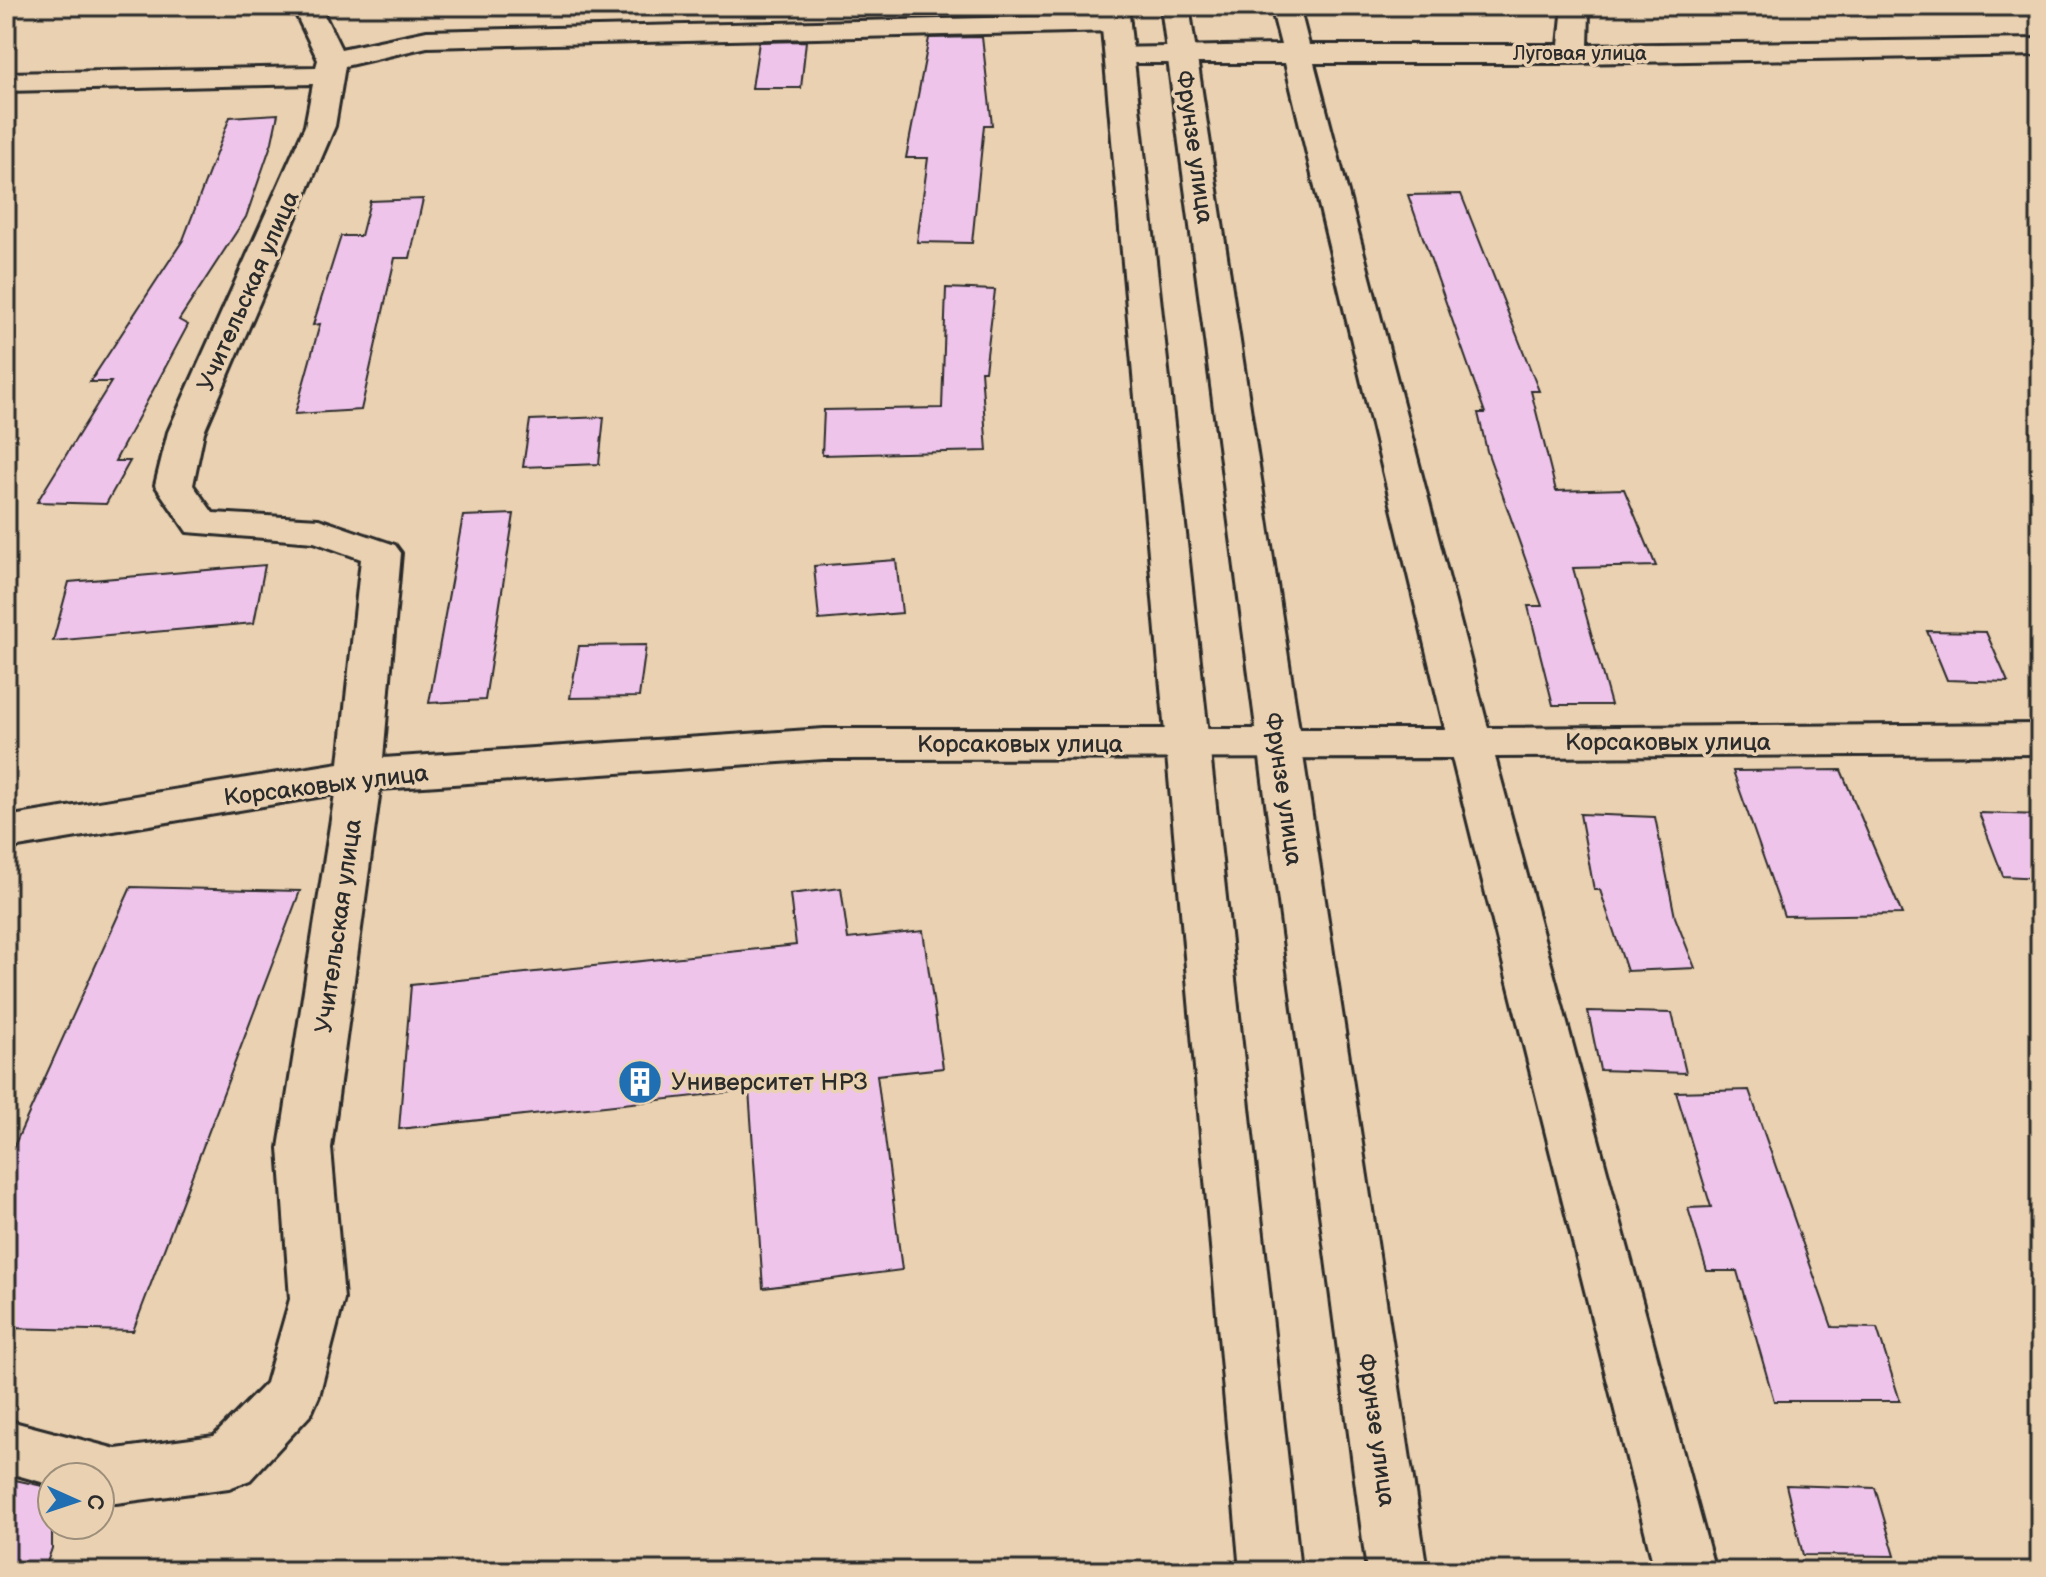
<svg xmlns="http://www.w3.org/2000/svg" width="2046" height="1577" viewBox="0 0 2046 1577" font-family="'Balsamiq Sans',sans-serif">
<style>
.building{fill:#efc4eb;stroke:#2b2b2b;stroke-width:2}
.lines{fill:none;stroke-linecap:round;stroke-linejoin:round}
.minor-casing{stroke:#2b2b2b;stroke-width:6}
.major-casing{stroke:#2b2b2b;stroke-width:6}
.minor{fill:#e9d1b1;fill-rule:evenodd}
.major{fill:#e9d1b1;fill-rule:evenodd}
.labels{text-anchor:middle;stroke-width:7;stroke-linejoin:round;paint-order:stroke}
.far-street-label{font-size:20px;fill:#2b2b2b;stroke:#e9d1b1}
.street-label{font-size:24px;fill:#2b2b2b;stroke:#e9d1b1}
.poi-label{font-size:24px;fill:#2b2b2b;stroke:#e9d1b1;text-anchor:start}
</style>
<rect width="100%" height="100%" fill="#e9d1b1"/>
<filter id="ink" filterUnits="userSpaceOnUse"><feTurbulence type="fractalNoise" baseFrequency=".0125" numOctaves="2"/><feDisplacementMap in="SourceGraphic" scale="16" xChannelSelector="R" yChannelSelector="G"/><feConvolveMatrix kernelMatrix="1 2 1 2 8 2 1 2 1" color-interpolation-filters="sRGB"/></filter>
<g filter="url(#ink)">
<g class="building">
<polygon points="935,6 978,6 979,15 933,16"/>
<polygon points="982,37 992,125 984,125 972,243 917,242 928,158 906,158 929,38"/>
<polygon points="806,41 801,88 752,88 759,42"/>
<polygon points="278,114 272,142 246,217 179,320 188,325 115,461 130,461 106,504 37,502 111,382 90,382 183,240 230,117"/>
<polygon points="1461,194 1539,391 1531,391 1556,491 1624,489 1656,566 1573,568 1611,705 1553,705 1528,606 1542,606 1487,451 1478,413 1485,413 1408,195"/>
<polygon points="423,199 410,258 395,258 361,410 295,414 320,324 313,325 341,236 361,236 370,201"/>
<polygon points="946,288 995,290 985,371 981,371 987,451 822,455 824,410 942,408"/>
<polygon points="604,417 599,464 523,467 530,420"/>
<polygon points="514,514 485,700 429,703 463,516"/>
<polygon points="896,560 902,613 819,620 814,566"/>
<polygon points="265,565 254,623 53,641 69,582"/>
<polygon points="1927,631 1986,632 2008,682 1947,680"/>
<polygon points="646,645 639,697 570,698 579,646"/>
<polygon points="1841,770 1902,914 1784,916 1733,771"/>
<polygon points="1979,813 2040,815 2040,878 2003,876"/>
<polygon points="1580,814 1655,817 1675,917 1695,968 1627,971 1600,890 1594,890"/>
<polygon points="131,887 300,891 133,1331 6,1328 6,1164"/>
<polygon points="841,888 848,939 923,931 943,1068 877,1075 902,1270 763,1288 749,1090 399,1129 411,985 796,945 790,894"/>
<polygon points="1588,1011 1672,1013 1686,1073 1600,1070"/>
<polygon points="1749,1090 1832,1327 1877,1328 1900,1401 1774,1401 1737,1271 1707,1271 1688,1208 1711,1207 1676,1092"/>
<polygon points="6,1478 52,1488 52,1548 44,1571 6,1571"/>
<polygon points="1786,1485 1875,1488 1895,1556 1803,1555"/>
</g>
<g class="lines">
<g class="minor-casing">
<polygon id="minor" points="292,6 320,6 341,49 427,31 1116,15 1126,17 1130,23 1126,29 1116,31 427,47 345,66 335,126 204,432 193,485 213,513 319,519 395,545 401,553 383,758 824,729 1445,729 1285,63 1119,63 1109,60 1105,54 1109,48 1281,45 1271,6 1299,6 1309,45 1559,45 1563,6 1595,6 1589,13 1588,45 2040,39 2040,55 1573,63 1314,63 1488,728 2040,724 2040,754 1495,757 1715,1571 1655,1571 1452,758 824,759 380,789 331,1148 344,1299 319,1396 311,1414 250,1480 229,1488 116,1503 100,1499 100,1477 52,1477 52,1485 6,1472 6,1420 116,1449 214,1436 266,1383 290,1299 279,1148 335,794 6,849 6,817 339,763 361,559 314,542 187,532 155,485 168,432 305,126 313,84 6,91 6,73 316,67 318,60"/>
</g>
<g class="major-casing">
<g id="major">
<polygon points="1100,6 1128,6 1300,1571 1240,1571"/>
<polygon points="1161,6 1189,6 1427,1571 1367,1571"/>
</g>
</g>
<use href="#minor" class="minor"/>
<use href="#major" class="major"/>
</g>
</g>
<defs>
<g id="building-disc" transform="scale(2.3)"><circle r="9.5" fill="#1f6fb2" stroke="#e9d1b1"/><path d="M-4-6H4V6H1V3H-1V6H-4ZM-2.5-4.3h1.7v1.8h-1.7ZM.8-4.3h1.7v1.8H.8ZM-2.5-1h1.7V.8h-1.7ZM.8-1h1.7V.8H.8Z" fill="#fff"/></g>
</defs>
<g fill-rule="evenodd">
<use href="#building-disc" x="640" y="1082"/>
</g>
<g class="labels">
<g class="far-street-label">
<text x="1580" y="60">Луговая улица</text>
</g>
<g class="street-label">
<text transform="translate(1195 147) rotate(82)" y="8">Фрунзе улица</text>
<text transform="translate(248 291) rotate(-66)" y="8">Учительская улица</text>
<text x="1668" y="750">Корсаковых улица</text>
<text x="1020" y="752">Корсаковых улица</text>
<text transform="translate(326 785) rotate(-7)" y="8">Корсаковых улица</text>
<text transform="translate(1284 789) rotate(82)" y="8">Фрунзе улица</text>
<text transform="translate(338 926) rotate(-82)" y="8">Учительская улица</text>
<text transform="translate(1377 1430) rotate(82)" y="8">Фрунзе улица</text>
</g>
<g class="poi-label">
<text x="671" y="1090">Университет НРЗ</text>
</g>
</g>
<rect width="2046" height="1577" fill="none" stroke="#e9d1b1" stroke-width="32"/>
<rect x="16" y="16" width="2014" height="1545" fill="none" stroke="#2b2b2b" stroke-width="3" filter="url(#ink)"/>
<g transform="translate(76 1501) rotate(93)"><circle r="38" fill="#e9d1b1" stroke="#9d8f7b" stroke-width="2"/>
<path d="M0-6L14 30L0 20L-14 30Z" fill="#1f6fb2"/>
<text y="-12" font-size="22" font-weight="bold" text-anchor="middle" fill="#2b2b2b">С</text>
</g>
</svg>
